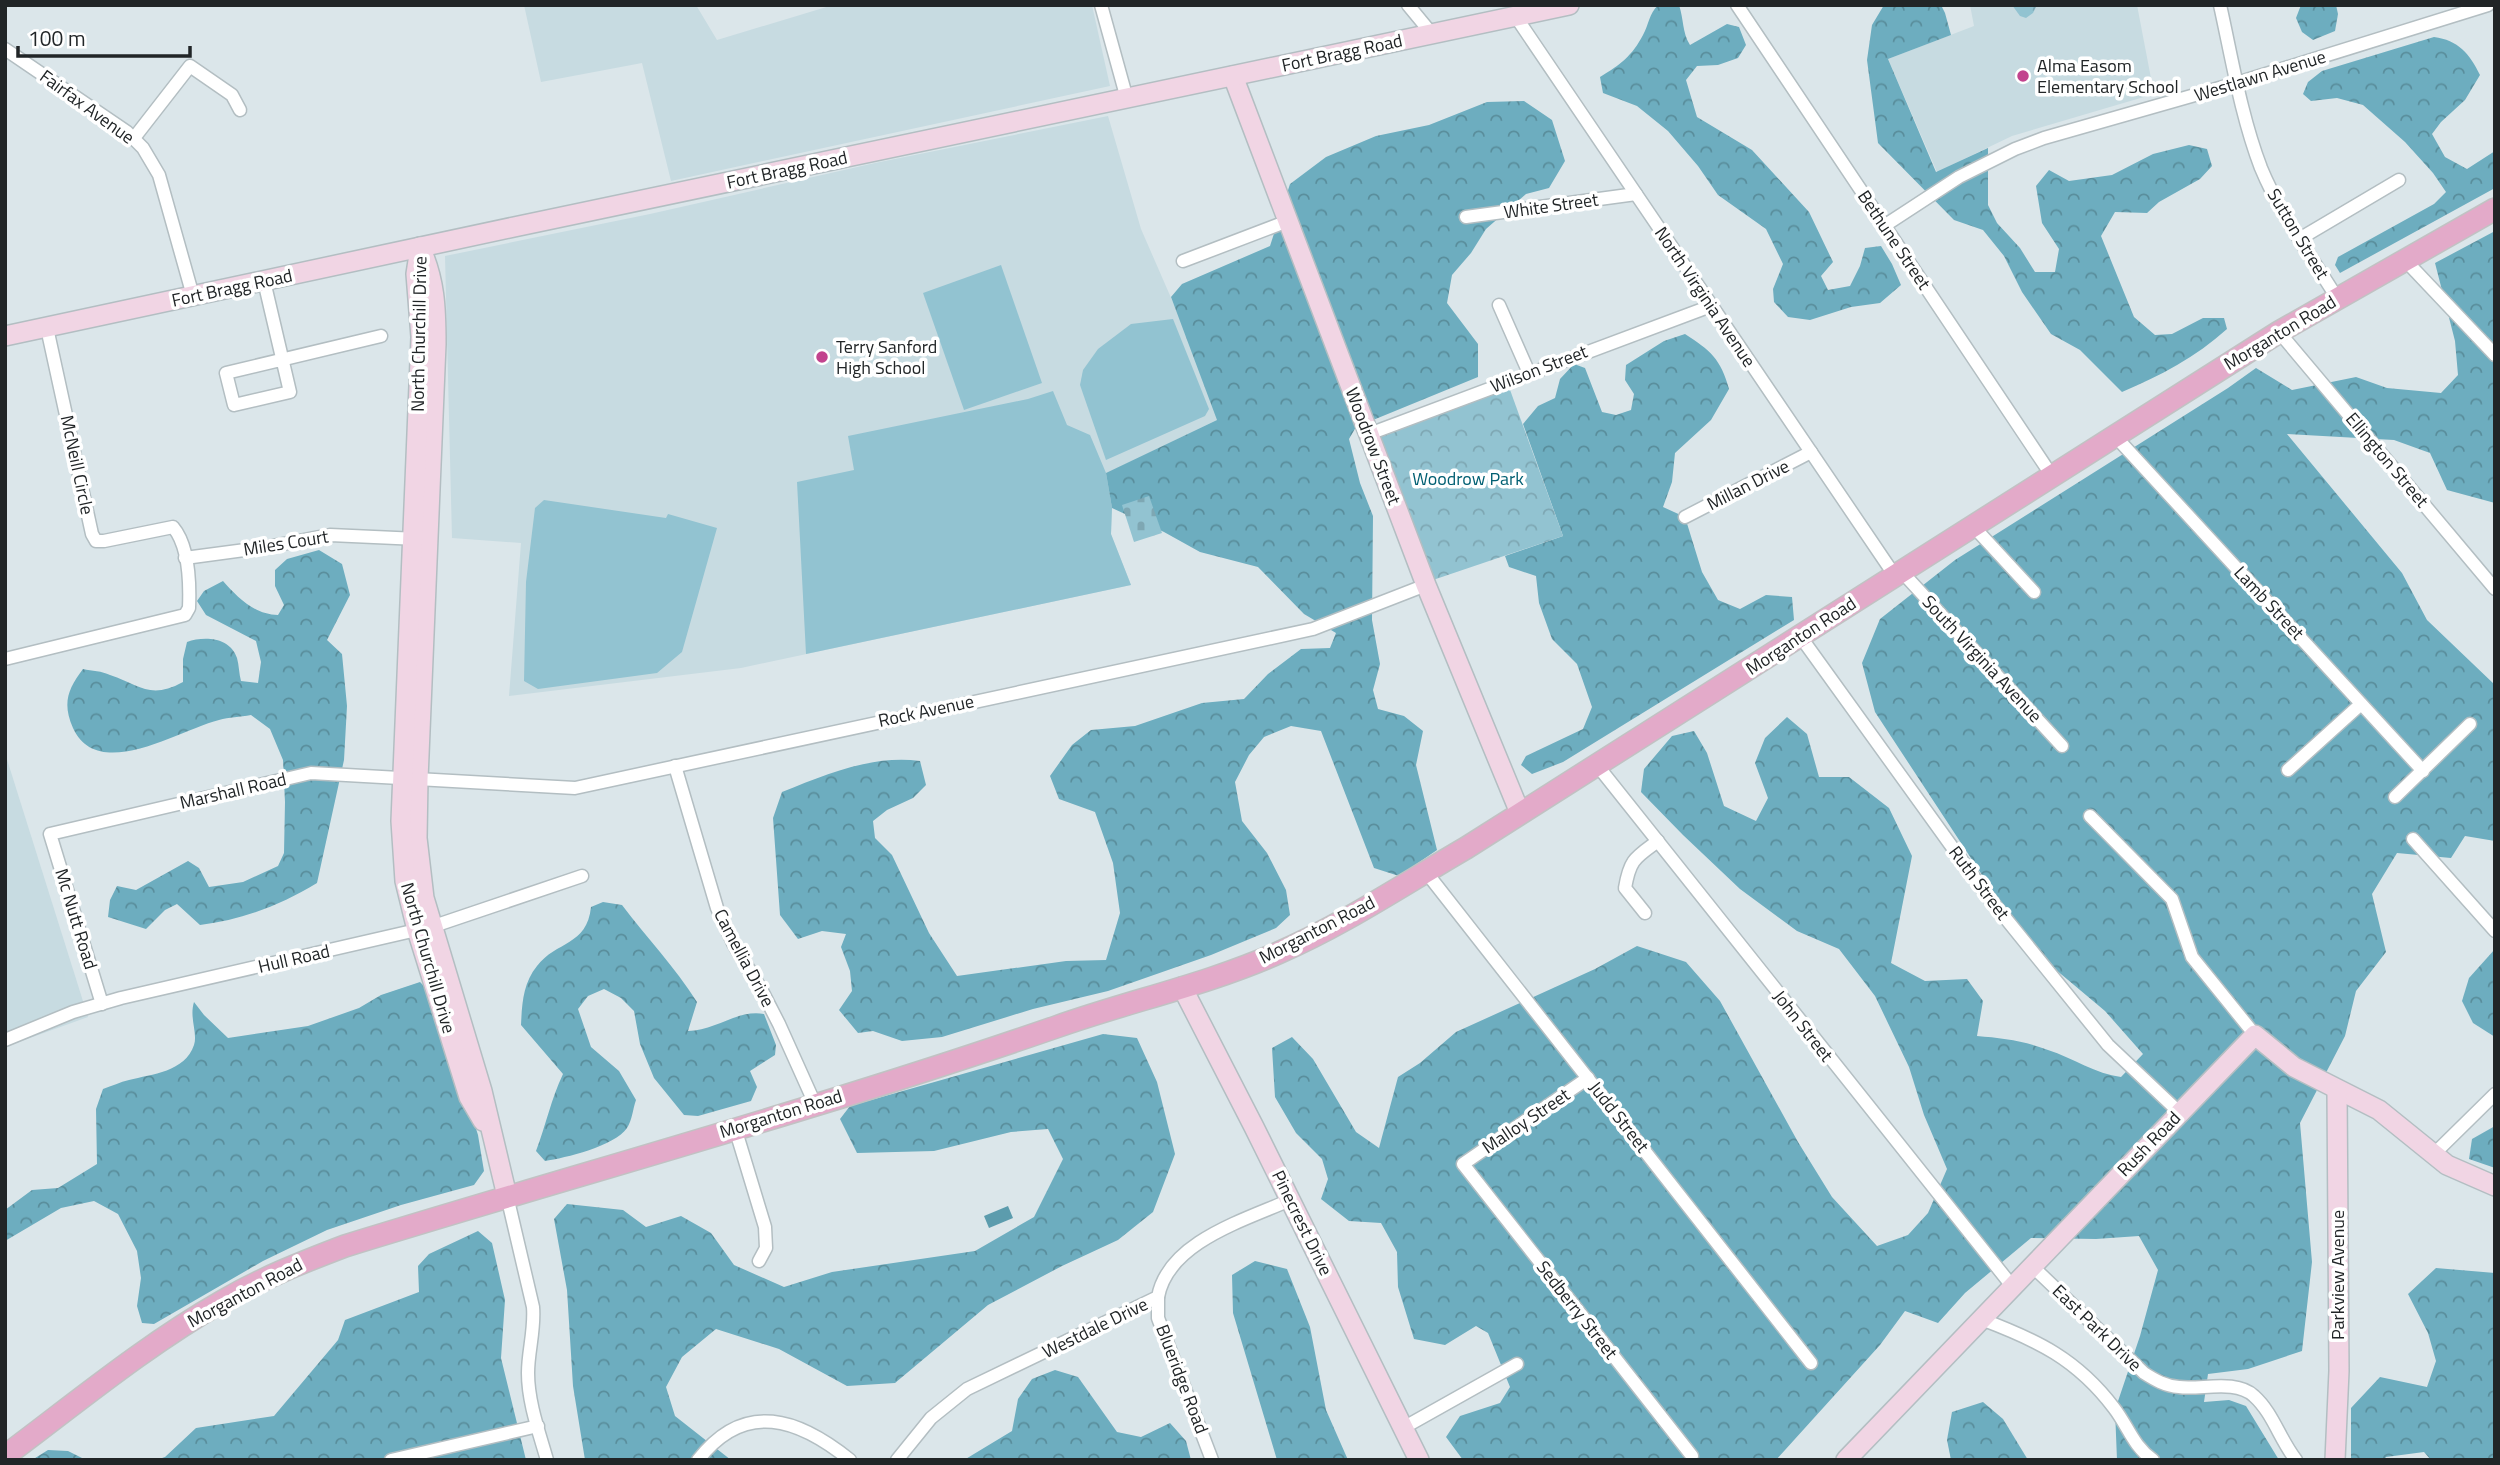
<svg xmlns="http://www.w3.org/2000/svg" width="2500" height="1465" viewBox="0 0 2500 1465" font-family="'Titillium Web',sans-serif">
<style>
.built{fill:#c7dbe1}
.green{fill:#92c3d1}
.forest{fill:url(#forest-crowns)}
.cemetery{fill:url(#cemetery-stones)}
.park{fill:url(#park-crowns)}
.water{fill:#5c9cad}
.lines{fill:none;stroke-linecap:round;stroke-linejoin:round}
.street-casing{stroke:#b3bec2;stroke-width:15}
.secondary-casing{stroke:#b3bec2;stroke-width:22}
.primary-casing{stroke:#c1c2c3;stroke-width:24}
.street{stroke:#fff;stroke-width:12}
.secondary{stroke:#f1d5e4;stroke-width:19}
.primary{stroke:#e3aac9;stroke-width:21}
.poi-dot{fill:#c2438e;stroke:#fff;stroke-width:2.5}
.labels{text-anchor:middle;stroke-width:7;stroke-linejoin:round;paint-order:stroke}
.street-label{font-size:18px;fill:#212527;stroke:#fff}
.poi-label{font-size:18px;fill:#212527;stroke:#fff;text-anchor:start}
.park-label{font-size:18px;fill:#005f72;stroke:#fff}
</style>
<defs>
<pattern id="forest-crowns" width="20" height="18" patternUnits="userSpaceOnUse" patternTransform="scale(1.75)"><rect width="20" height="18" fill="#6dadbf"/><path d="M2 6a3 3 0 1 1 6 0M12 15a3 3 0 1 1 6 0" fill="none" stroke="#598d9b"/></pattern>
<pattern id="cemetery-stones" width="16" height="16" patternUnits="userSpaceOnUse" patternTransform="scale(1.75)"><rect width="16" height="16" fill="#92c3d1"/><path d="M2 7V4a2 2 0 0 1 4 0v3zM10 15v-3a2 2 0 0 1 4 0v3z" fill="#7ea7b3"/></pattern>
<pattern id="park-crowns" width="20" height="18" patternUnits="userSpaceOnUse" patternTransform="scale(1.75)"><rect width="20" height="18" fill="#92c3d1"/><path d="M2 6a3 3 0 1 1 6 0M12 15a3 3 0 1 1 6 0" fill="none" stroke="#7ea7b3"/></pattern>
</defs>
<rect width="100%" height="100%" fill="#dbe6ea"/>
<g class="built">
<polygon points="524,5 696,5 717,40 833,5 1092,5 1110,86 671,181 642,63 541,82"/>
<polygon points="1970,5 2137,5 2154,94 2012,136 1937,172 1888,59 1974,26"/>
<polygon points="1108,116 1141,229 1223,417 1107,473 1112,508 1111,534 1131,585 741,668 509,696 521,543 452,538 445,256 650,214 875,163"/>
<polygon points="5,753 88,1017 5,1047"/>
</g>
<g class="green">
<polygon points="1001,265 1042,383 964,410 923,293"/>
<polygon points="1173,319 1209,409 1205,416 1106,460 1080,385 1083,370 1098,349 1131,324"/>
<polygon points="1053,391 1067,425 1090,435 1106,473 1112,508 1111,534 1131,585 806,654 797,482 854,470 848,436 1028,399"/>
<polygon points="544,500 666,518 668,514 717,528 682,652 657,673 538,689 524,681 526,582 535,508"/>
</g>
<g class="forest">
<path d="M 1658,5 L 1679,5 C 1684,20 1682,32 1690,45 L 1727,24 L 1739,27 L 1746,45 L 1738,58 L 1718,65 L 1697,66 L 1686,80 L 1697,117 L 1752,150 L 1809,212 L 1833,262 L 1821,276 L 1828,290 L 1850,286 L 1860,266 L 1865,248 L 1881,246 L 1892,264 L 1901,285 L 1880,303 L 1851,307 L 1810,320 L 1788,317 L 1774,302 L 1773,289 L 1783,264 L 1766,229 L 1718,195 L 1698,166 L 1668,131 L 1637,106 L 1603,93 L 1600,77 C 1620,65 1632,56 1643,35 C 1649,24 1649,14 1658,5 Z"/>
<path d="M 1884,5 L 1941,5 L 1945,13 L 1951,35 L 1888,59 L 1936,172 L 1988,148 L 1988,205 L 1997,223 L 2020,248 L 2035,272 L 2055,272 L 2059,249 L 2042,223 L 2036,186 L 2049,170 L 2069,181 L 2112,175 L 2153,154 L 2189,145 L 2207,149 L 2212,166 L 2200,179 L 2159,202 L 2147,213 L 2115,212 L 2101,236 L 2134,317 L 2155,335 L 2172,334 L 2203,318 L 2224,318 L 2227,329 C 2196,357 2160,376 2122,392 L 2080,350 L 2051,334 L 2022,292 L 2004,256 L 1983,230 L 1954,220 L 1878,143 L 1867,60 L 1872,25 Z"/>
<polygon points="2301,5 2336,5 2338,14 2335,31 2313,40 2302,32 2296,18"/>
<path d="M 2434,37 C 2458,40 2470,54 2480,75 L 2465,100 L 2441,122 L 2432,134 L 2445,157 L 2467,169 L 2495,151 L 2495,188 L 2340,273 L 2335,265 L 2338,257 L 2434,204 L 2446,192 L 2433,173 L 2405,142 L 2363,105 L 2337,98 L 2311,101 L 2303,94 L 2308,82 L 2322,71 Z"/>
<path d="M 1524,101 L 1552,120 L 1565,161 L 1549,188 L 1526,194 L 1486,229 L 1471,253 L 1452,275 L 1447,303 L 1478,344 L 1478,377 L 1356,427 L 1349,439 L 1360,483 L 1373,516 L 1372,620 L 1380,664 L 1373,690 L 1378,709 L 1404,716 L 1423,731 L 1416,765 L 1437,850 L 1399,876 L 1374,868 L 1321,731 L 1291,726 L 1264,737 L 1249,755 L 1235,782 L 1242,821 L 1267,853 L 1286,890 L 1290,915 L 1276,928 L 1211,955 L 1108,991 L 1033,1009 L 942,1037 L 902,1041 L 873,1031 L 858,1033 L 839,1010 L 852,991 L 850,971 L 841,947 L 846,934 L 822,931 L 798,939 L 780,915 L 773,818 L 782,792 C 827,774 871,755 920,761 L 926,785 L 913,798 L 887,810 L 873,821 L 875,838 L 892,855 L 929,933 L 957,976 L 1066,961 L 1106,960 L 1120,913 L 1113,863 L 1095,812 L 1059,799 L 1050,776 L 1072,745 L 1091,730 L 1135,726 L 1202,703 L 1244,699 L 1268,674 L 1301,649 L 1330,648 L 1336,633 L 1304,614 L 1258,567 L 1200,552 L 1164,532 L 1112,508 L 1106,473 L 1217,420 L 1171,297 L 1182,284 L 1270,246 L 1290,184 L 1326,157 L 1376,136 L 1429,125 L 1487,102 Z"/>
<path d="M 2495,231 L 2495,503 L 2447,490 L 2430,453 L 2394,440 L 2287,434 L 2402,573 L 2427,620 L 2495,685 L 2495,841 L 2465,836 L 2451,858 L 2397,853 L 2372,894 L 2386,952 L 2356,991 L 2345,1036 L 2300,1123 L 2312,1262 L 2302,1351 L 2248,1369 L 2208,1374 L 2204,1402 L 2229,1400 L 2246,1406 L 2279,1460 L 2117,1460 L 2115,1410 L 2140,1336 L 2158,1270 L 2139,1236 L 2096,1239 L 2031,1238 L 1965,1293 L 1938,1323 L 1905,1311 L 1880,1345 L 1776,1460 L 1463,1460 L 1446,1437 L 1460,1416 L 1500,1403 L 1510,1387 L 1488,1333 L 1476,1326 L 1445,1345 L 1414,1339 L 1398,1287 L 1397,1252 L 1381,1223 L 1349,1221 L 1321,1199 L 1328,1179 L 1322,1159 L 1296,1133 L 1275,1097 L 1272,1048 L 1292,1037 L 1313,1059 L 1356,1132 L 1379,1148 L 1398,1077 L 1420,1063 L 1456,1032 L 1595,969 L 1637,946 L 1686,962 L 1720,1001 L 1798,1142 L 1832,1197 L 1877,1246 L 1908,1235 L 1928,1213 L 1947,1169 L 1924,1115 L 1909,1067 L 1875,996 L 1839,949 L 1797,931 L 1740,889 L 1683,835 L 1641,792 L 1644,769 L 1672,736 L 1694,731 L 1707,753 L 1724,806 L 1756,821 L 1768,798 L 1755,763 L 1765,738 L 1787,717 L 1807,734 L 1819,777 L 1849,777 L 1889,808 L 1912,856 L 1891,963 L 1925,981 L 1967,979 L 1983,1001 L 1977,1036 C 2002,1038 2025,1041 2048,1050 C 2073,1058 2096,1074 2121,1077 L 2143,1054 L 2105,1011 L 2030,948 L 1875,712 L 1862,663 L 1880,619 L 1955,560 L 2228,388 L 2256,368 L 2292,390 L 2356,377 L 2387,388 L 2441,393 L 2458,375 L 2455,341 L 2435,263 Z"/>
<path d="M 1685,334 C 1710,350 1721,359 1729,389 L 1711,420 L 1675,453 L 1672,482 L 1663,507 L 1685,517 L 1702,572 L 1718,600 L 1740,609 L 1766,595 L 1792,597 L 1794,620 L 1563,762 L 1532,774 L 1521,765 L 1526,756 L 1583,729 L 1592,707 L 1577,664 L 1552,639 L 1539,603 L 1536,576 L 1509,567 L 1505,556 L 1563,536 L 1523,424 L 1538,406 L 1555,398 L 1560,379 L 1574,364 L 1585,368 L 1602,412 L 1616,415 L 1631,410 L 1634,394 L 1625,380 L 1626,365 L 1664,341 Z"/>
<path d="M 319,550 L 342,564 L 350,595 L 327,640 L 342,654 L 347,706 L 344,760 L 317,883 C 281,905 242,920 200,925 L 177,904 L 165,910 L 146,929 L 108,917 L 110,900 L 117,886 L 136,890 L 188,861 L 199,868 L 209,887 L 243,882 L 278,866 L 284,853 L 285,802 L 283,760 L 270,729 L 251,715 C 240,717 229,717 219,720 C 179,730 98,783 73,728 C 62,703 68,689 83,669 C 92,671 102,671 110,675 C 140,685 150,700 183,682 L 183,659 L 187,642 C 204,636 230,637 237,658 C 239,665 239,674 241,681 L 258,683 L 261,662 L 256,641 L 206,615 L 197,601 L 204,591 L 223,581 C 237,597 255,615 278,615 L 284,605 L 275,586 L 275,570 L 287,559 Z"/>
<path d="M 603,902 L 622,905 C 647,938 675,967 697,1002 L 688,1031 C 715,1031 738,1009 764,1014 L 776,1045 L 775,1055 L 750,1071 L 757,1087 L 751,1101 L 698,1116 L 684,1115 L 654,1078 L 640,1044 L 634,1011 L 621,998 L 604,989 L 588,996 L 578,1009 L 591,1047 L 619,1071 L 636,1100 C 633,1108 632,1121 627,1128 C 615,1146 565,1158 545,1161 L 536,1151 C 546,1125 551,1099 563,1074 L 521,1025 C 522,1004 523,983 537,966 C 556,941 587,946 591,907 Z"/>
<polygon points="2495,949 2495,1037 2473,1023 2462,1001 2469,978"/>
<path d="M 420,982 L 434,996 L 478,1135 L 484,1171 L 474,1185 L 401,1205 L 327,1230 L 263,1261 L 154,1324 L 142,1323 L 137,1306 L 141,1278 L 137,1251 L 118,1214 L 94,1201 L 61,1208 L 5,1241 L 5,1210 L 32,1190 L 58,1188 L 97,1164 L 96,1109 L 103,1089 C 112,1086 120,1082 129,1080 C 152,1074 185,1072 194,1045 C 198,1033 189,1018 194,1002 L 204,1015 L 228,1038 L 308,1026 L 359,1008 L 381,995 Z"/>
<polygon points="1103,1034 1137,1038 1157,1082 1175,1154 1153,1212 1118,1240 1062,1266 988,1305 895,1383 847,1386 779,1349 716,1329 682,1357 666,1387 675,1416 731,1460 585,1460 573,1386 567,1290 554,1219 567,1204 623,1210 646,1227 681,1216 711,1233 734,1265 784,1287 832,1272 975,1251 1034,1217 1063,1159 1048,1129 1011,1132 934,1151 857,1153 840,1119 850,1106"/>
<polygon points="2495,1126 2495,1168 2469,1159 2472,1139"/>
<polygon points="478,1231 492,1243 505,1300 501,1358 526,1460 156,1460 165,1457 196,1428 274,1416 338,1340 345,1320 419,1292 418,1266 429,1254"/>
<polygon points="1255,1261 1287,1269 1310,1327 1326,1410 1348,1460 1277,1460 1233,1313 1232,1275"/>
<polygon points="2436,1268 2495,1273 2495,1460 2431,1460 2424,1452 2386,1457 2384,1460 2351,1460 2351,1408 2380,1377 2427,1387 2436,1361 2428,1333 2408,1294"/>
<polygon points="1055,1370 1078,1377 1117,1432 1141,1437 1170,1423 1186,1441 1191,1460 964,1460 1012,1431 1018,1399 1032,1379"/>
<polygon points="1983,1402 2003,1419 2028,1460 1951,1460 1947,1440 1952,1412"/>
<polygon points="48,1450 68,1451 86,1460 32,1460"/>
</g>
<polygon class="cemetery" points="1149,496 1162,533 1134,542 1122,505"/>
<g class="park">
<polygon points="2012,5 2037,5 2033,13 2026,18 2020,16"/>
<polygon points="1509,387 1563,536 1433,580 1376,437"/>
</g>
<polygon class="water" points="1008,1206 1013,1218 989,1228 984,1216"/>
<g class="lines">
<g class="street-casing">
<g id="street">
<polyline points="1101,5 1127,99"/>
<polyline points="1408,5 1432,34"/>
<polyline points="1737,5 2052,476"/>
<path d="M 2220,5 C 2232,59 2241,116 2261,168 C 2280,214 2311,256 2337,298"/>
<polyline points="1516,17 1895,576"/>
<polyline points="5,49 127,132 143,148 159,175 193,296"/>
<polyline points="134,138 190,66 232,95 240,110"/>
<polyline points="1466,217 1636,194"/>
<polyline points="1884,226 1959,177 2015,149 2044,138 2237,83 2488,5"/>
<polyline points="2301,238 2399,180"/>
<polyline points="2405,260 2495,355"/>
<polyline points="1183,261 1288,221"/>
<polyline points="264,281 290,392 234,405 226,373 381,336"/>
<polyline points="1499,305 1529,373"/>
<polyline points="2279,332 2495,589"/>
<polyline points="1369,434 1711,306"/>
<polyline points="2115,436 2423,771"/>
<polyline points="1685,517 1811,452"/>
<polyline points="1973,526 2034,592"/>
<polyline points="185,558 267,547 330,535 418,539"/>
<polyline points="1902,572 2062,746"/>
<polyline points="1800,636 1986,894 2108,1045 2180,1113"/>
<path d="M 5,659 L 185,615 L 189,608 C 190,584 189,546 173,527 L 104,541 L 96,541 L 92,534 L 47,328"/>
<polyline points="1597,765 2012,1286"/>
<polyline points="675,766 717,908 733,943 761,989 779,1024 815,1104"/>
<polyline points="2288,770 2361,704"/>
<polyline points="2395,797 2470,724"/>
<polyline points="2090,816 2172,899 2192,957 2255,1035"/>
<polyline points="2413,839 2495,931"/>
<polyline points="1426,872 1811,1363"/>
<path d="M 1645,913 L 1625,888 C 1630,859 1635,858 1658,841"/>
<polyline points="102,1004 50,834 311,773 575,788 1313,629 1426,585"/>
<polyline points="5,1040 73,1012 121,998 434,926 582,876"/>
<polyline points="1588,1078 1463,1164 1692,1456"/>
<polyline points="735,1128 765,1227 766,1248 759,1261"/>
<polyline points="2434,1154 2495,1094"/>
<path d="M 507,1196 L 533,1307 C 535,1330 528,1351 528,1373 C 528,1402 539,1432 547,1460"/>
<path d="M 2031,1265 L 2144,1373 C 2155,1380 2165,1386 2179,1387 C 2201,1390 2236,1379 2254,1396 C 2273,1413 2280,1440 2296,1460"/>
<polyline points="1158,1297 1158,1318 1212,1460"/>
<path d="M 1981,1319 C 2037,1340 2077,1359 2114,1408 C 2128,1426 2133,1446 2153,1460"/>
<polyline points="1403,1428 1517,1364"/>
<polyline points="391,1460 538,1426"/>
<path d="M 698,1460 C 745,1399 799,1419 850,1460"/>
<path d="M 897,1460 L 931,1418 L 967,1389 L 1158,1297 C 1168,1242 1245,1220 1290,1200"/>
</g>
</g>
<g class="secondary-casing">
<g id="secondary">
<polyline points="1233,76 1426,585 1520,813"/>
<path d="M 420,247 C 435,280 436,308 436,344 L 418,779 L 417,838 L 424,898 L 482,1091 L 507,1196"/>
<polyline points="420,248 416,274 421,337 401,821 405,881 417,930 469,1097 483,1121"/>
<polyline points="5,336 514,227 1569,5"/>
<polyline points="1182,987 1254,1127 1419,1460"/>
<polyline points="1846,1460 2255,1035 2294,1067 2379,1110 2447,1165 2495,1186"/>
<polyline points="2335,1460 2339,1371 2337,1090"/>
</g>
</g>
<g class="primary-casing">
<path id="primary" d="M 5,1456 C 76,1403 146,1345 223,1301 C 262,1278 303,1262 345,1246 C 582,1173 822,1108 1056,1027 C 1129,1001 1206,985 1278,953 C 1343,925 1404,884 1466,848 L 2279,332 L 2495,209"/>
</g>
<use href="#street" class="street"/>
<use href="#secondary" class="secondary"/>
<use href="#primary" class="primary"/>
</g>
<g class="poi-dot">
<circle cx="2023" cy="76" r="7"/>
<circle cx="822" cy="357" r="7"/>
</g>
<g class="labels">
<g class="street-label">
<text transform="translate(1342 53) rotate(-12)" y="6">Fort Bragg Road</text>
<text transform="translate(2260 76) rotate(-17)" y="6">Westlawn Avenue</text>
<text transform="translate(87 107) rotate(36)" y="6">Fairfax Avenue</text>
<text transform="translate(787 170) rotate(-12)" y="6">Fort Bragg Road</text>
<text transform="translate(1551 206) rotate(-8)" y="6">White Street</text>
<text transform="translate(2298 234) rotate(59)" y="6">Sutton Street</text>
<text transform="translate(1894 240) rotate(56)" y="6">Bethune Street</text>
<text transform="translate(232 288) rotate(-12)" y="6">Fort Bragg Road</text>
<text transform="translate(1705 297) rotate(56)" y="6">North Virginia Avenue</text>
<text transform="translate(2280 333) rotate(-31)" y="6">Morganton Road</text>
<text transform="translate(419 334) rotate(-89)" y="6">North Churchill Drive</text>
<text transform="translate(1539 369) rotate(-21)" y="6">Wilson Street</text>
<text transform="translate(1373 446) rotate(69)" y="6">Woodrow Street</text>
<text transform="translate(2387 460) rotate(50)" y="6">Ellington Street</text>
<text transform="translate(77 465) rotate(78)" y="6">McNeill Circle</text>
<text transform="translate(1748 485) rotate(-27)" y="6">Millan Drive</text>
<text transform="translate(286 543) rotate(-9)" y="6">Miles Court</text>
<text transform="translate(2269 603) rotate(47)" y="6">Lamb Street</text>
<text transform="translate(1801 636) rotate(-33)" y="6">Morganton Road</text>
<text transform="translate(1982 659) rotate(47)" y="6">South Virginia Avenue</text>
<text transform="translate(926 711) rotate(-12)" y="6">Rock Avenue</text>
<text transform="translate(233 791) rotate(-13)" y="6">Marshall Road</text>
<text transform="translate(1979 883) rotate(53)" y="6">Ruth Street</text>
<text transform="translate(76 919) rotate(73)" y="6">Mc Nutt Road</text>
<text transform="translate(1317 930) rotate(-27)" y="6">Morganton Road</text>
<text transform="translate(428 958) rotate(74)" y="6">North Churchill Drive</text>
<text transform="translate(744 958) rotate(62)" y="6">Camellia Drive</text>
<text transform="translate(294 959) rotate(-13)" y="6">Hull Road</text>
<text transform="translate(1803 1026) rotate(52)" y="6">John Street</text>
<text transform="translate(781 1114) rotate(-17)" y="6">Morganton Road</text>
<text transform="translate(1619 1117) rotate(52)" y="6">Judd Street</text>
<text transform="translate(1526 1121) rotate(-34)" y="6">Malloy Street</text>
<text transform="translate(2149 1144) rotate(-46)" y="6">Rush Road</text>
<text transform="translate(1302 1223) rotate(64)" y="6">Pinecrest Drive</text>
<text transform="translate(2338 1275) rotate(-90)" y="6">Parkview Avenue</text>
<text transform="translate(245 1293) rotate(-28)" y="6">Morganton Road</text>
<text transform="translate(1577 1310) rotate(52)" y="6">Sedberry Street</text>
<text transform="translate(1095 1328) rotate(-26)" y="6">Westdale Drive</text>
<text transform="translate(2097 1328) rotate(44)" y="6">East Park Drive</text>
<text transform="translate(1182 1379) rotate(69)" y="6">Blueridge Road</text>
</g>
<g class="poi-label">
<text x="2037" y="72">Alma Easom<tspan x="2037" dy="21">Elementary School</tspan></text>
<text x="836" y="353">Terry Sanford<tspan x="836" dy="21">High School</tspan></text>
</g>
<g class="park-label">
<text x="1468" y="485">Woodrow Park</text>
</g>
</g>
<rect width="2500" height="1465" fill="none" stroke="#212527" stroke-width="14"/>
<path d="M18 46v10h172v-10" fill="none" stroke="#212527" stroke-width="3.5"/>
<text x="28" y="46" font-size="21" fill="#212527" stroke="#ffffff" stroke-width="5" paint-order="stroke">100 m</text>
</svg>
